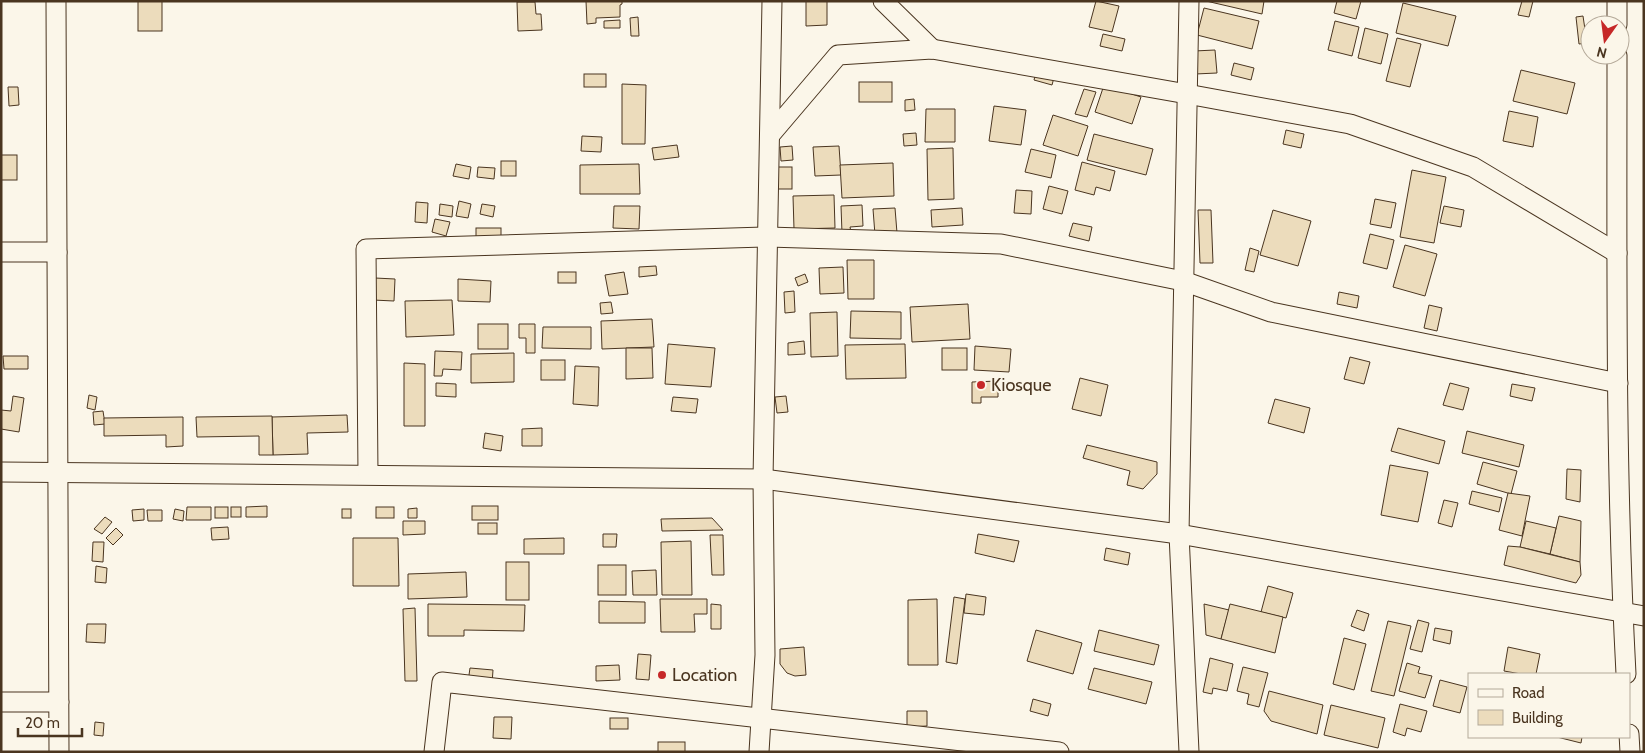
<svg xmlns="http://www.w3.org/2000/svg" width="1645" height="753" viewBox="0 0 1645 753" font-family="Cabin,sans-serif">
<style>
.building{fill:#ecdcbc;stroke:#4a3520}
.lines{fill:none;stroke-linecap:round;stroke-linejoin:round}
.minor-casing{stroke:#4a3520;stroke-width:21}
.minor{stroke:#fbf6e9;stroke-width:19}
.poi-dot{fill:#c62828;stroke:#fbf6e9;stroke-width:2}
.labels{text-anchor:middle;stroke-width:4;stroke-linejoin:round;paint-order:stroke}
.poi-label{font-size:18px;fill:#4a3520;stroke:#fbf6e9;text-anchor:start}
</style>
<rect width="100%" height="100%" fill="#fbf6e9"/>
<g class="building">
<rect x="138" y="1" width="24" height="30"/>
<polygon points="586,1 622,1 622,4 620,5 620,17 596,18 596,23 587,24"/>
<polygon points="806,1 827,1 827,25 806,26"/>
<polygon points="1096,1 1119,6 1112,32 1089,27"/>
<polygon points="1206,1 1264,1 1262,14"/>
<polygon points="1337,1 1361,1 1356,19 1334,13"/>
<polygon points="1522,1 1533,1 1529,17 1518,15"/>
<polygon points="517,2 535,2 536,14 541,14 542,30 518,31"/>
<polygon points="1403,3 1456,16 1448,46 1396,33"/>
<polygon points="1204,8 1259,21 1252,49 1197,35"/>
<polygon points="1583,16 1587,43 1579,44 1576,17"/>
<polygon points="638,17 639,36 631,36 630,18"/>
<polygon points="620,20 620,28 604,28 604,21"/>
<polygon points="1335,21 1359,27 1352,56 1328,50"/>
<polygon points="1365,28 1388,34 1381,64 1358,58"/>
<polygon points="1103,34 1125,39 1122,51 1100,46"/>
<polygon points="1397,38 1421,44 1410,87 1386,81"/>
<polygon points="1215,50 1217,73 1195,74 1194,51"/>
<polygon points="1234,63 1254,68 1251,80 1231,75"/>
<polygon points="1037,69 1055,74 1052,85 1034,80"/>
<polygon points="1521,70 1575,83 1567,114 1513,101"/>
<rect x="584" y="74" width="22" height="13"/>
<rect x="859" y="82" width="33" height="20"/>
<polygon points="622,84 646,85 645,144 622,144"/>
<polygon points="1104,85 1141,97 1132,124 1095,112"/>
<polygon points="8,87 18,87 19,105 9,106"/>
<polygon points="1084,89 1096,92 1087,117 1075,114"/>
<polygon points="914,99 915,110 905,111 905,100"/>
<polygon points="994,106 1026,110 1021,145 989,141"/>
<polygon points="926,109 955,109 955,142 925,142"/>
<polygon points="1509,111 1538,117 1533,147 1503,141"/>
<polygon points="1053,115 1088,126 1078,156 1043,145"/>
<polygon points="1286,130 1304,134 1301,148 1283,144"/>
<polygon points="916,133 917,145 904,146 903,134"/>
<polygon points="1094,134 1153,149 1146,175 1087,160"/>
<polygon points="582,136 602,137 601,152 581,151"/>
<polygon points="677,145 679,157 654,160 652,148"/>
<polygon points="792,146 793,160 781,161 780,147"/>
<polygon points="839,146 841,175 815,176 813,147"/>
<polygon points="953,148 954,199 928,200 927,149"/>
<polygon points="1031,149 1056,155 1051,178 1025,172"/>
<rect x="1" y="155" width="16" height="25"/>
<rect x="501" y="161" width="15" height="15"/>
<polygon points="1082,162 1115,171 1110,191 1096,187 1094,195 1075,190"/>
<polygon points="893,163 894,196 842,198 840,165"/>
<polygon points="456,164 471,167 469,179 453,176"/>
<polygon points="639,164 640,194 580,194 580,165"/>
<polygon points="478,167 495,168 494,179 477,177"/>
<rect x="777" y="167" width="15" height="22"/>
<polygon points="1412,170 1446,177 1434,243 1400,237"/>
<polygon points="1049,186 1068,191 1062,214 1043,209"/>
<polygon points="1016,190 1032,191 1031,214 1014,213"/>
<polygon points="834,195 835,228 794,229 793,196"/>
<polygon points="1375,199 1396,203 1391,228 1370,224"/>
<polygon points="459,201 471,204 468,218 456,216"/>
<polygon points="416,202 428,203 427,223 415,222"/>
<polygon points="440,204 453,206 452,217 439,215"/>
<polygon points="482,204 495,206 493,217 480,214"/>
<polygon points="862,205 863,226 850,227 851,232 842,233 841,206"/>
<polygon points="614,206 640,206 639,229 613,228"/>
<polygon points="1444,206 1464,210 1461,227 1440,223"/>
<polygon points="895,208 897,233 875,235 873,209"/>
<polygon points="962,208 963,225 932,227 931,210"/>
<polygon points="1198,210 1211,210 1213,263 1200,263"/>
<polygon points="1273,210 1311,221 1298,266 1260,255"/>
<polygon points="435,219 450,222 446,236 432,232"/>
<polygon points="1073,223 1092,227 1089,241 1069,236"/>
<rect x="476" y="228" width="25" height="14"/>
<polygon points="1370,234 1394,240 1387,269 1363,263"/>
<polygon points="1405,245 1437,254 1425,296 1393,287"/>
<polygon points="1250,248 1259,251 1254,272 1245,270"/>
<polygon points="847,260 874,260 874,299 848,299"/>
<polygon points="656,266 657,275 639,277 639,267"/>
<polygon points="843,267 844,293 820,294 819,268"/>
<rect x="558" y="272" width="18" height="11"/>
<polygon points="624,272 628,294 609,296 605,275"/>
<polygon points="805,274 808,282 798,286 795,278"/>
<polygon points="375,278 395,279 394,301 373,300"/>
<polygon points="458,279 491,281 490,302 458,301"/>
<polygon points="794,291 795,312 785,313 784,292"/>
<polygon points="1339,292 1359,296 1357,308 1337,304"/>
<polygon points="452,300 454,335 406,337 405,301"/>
<polygon points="611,302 613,313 601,314 600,303"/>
<polygon points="968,304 970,339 912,342 910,307"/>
<polygon points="1429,305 1442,308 1437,331 1424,328"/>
<polygon points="851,311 901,312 901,339 850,338"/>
<polygon points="837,312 838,356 811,357 810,313"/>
<polygon points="652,319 654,347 602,349 601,321"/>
<rect x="478" y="324" width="30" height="25"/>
<polygon points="519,324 535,324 535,353 526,353 526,338 519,338"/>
<polygon points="543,327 591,327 591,349 542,348"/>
<polygon points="804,341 805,354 788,355 788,343"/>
<polygon points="668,344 715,348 711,387 665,384"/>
<polygon points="905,344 906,378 846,379 845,345"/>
<polygon points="975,346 1011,349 1009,372 974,370"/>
<polygon points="626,348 652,348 653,378 626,379"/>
<rect x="942" y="348" width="25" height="22"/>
<polygon points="435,351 462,352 461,370 443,369 442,376 434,376"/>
<polygon points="514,353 514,382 471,383 471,354"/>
<polygon points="3,356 28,356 28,369 4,369"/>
<polygon points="1350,357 1370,362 1364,384 1344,379"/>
<rect x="541" y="360" width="24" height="20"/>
<polygon points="404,363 425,364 425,426 404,426"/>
<polygon points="575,366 599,367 598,406 573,404"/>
<polygon points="1080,378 1108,385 1101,416 1072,409"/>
<polygon points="998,381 998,397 981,397 981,403 972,403 972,382"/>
<polygon points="436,383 456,384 456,397 436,396"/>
<polygon points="1450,383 1469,388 1463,410 1443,405"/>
<polygon points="1512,384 1535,388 1532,401 1510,396"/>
<polygon points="89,395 97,397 95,410 87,408"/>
<polygon points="13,396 24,398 19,432 1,429 1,410 11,411"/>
<polygon points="786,396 788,412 777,413 775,397"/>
<polygon points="673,397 698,399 696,413 671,411"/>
<polygon points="1275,399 1310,408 1304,433 1268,423"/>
<polygon points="103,411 105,424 94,425 93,412"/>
<polygon points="347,415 348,432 307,433 308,454 273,455 272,417"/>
<polygon points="272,416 273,455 259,455 259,436 197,437 196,417"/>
<polygon points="183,417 183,446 166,447 166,435 104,436 104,418"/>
<polygon points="542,428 542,446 522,446 522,429"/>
<polygon points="1398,428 1445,441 1439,464 1391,451"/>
<polygon points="1467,431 1524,445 1519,467 1462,453"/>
<polygon points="485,433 503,436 501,451 483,448"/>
<polygon points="1087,445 1157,462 1157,474 1143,489 1127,485 1130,471 1083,458"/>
<polygon points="1483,462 1517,471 1511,494 1477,484"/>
<polygon points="1390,465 1428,472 1418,522 1381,515"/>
<polygon points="1567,469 1581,470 1580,502 1566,499"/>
<polygon points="1472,491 1502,498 1499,512 1469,504"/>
<polygon points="1508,493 1530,496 1522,536 1499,530"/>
<polygon points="1444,500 1458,503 1452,527 1438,523"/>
<polygon points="267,506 267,517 246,517 246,507"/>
<rect x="472" y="506" width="26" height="14"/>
<polygon points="187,507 211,507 211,520 186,520"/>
<rect x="215" y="507" width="13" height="11"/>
<rect x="231" y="507" width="10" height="10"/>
<rect x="376" y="507" width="18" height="11"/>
<polygon points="417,508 417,518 408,518 408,509"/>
<polygon points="144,509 144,520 133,521 132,510"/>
<polygon points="175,509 184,511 183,521 173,519"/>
<rect x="342" y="509" width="9" height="9"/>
<polygon points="147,510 162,510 162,521 148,521"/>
<polygon points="1559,516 1581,521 1580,562 1550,554"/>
<polygon points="105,517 112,522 102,534 94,529"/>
<polygon points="712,518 723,530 662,531 661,519"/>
<polygon points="403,521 425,521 425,534 403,535"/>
<polygon points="1526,521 1556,528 1550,554 1520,547"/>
<rect x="478" y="523" width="19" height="11"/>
<polygon points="228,527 229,539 212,540 211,528"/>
<polygon points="116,528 123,535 113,545 106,538"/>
<polygon points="603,534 617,534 616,547 603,547"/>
<polygon points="978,534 1019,541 1014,562 975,553"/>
<polygon points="710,535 723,535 724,575 712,575"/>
<polygon points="353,538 398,538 399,586 353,586"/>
<polygon points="564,538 564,554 524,554 524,539"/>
<polygon points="691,541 692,595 662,595 661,542"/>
<polygon points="93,542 104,542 103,562 92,561"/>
<polygon points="1508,546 1520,547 1580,562 1581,575 1576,583 1504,565"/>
<polygon points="1106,548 1130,553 1128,565 1104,560"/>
<rect x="506" y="562" width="23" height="38"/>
<rect x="598" y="565" width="28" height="30"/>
<polygon points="96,566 107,568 106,583 95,582"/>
<polygon points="656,570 657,595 633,595 632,571"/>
<polygon points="466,572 467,597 408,599 408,574"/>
<polygon points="1268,586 1293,593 1286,618 1261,612"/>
<polygon points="966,594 986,597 984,615 964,613"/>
<polygon points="954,597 965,599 957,664 946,662"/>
<polygon points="660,599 707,599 707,614 694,614 695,632 661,632"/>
<polygon points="937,599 938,665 908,665 908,600"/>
<polygon points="599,601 645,602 645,623 599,623"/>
<polygon points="428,604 525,605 524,631 464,630 464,636 428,636"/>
<polygon points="711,604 721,605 721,629 711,629"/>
<polygon points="1204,604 1229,610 1221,639 1206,635"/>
<polygon points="1230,604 1283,617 1275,653 1221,639"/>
<polygon points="415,608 417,681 405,681 403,609"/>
<polygon points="1357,610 1369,614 1364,631 1351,626"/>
<polygon points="1418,620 1429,623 1422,652 1410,649"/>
<polygon points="1388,621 1411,626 1394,696 1371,691"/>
<polygon points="87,624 106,624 105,643 86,642"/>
<polygon points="1435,628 1452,631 1450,644 1433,640"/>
<polygon points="1036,630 1082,643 1073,674 1027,661"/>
<polygon points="1099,630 1159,645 1154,665 1094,651"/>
<polygon points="1344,638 1366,644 1354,690 1333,684"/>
<polygon points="804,647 806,675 795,676 787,673 780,664 780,649"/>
<polygon points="1508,647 1540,654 1536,674 1521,674 1504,671"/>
<polygon points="638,654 651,655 649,680 636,679"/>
<polygon points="1210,658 1233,664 1227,691 1213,688 1212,694 1203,692"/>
<polygon points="1407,663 1420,667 1418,673 1432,676 1425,698 1399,691"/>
<polygon points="619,665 620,680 596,681 596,666"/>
<polygon points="1243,667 1268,673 1259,707 1247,704 1249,694 1237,691"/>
<polygon points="470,668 493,670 492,684 468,682"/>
<polygon points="1094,668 1152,682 1146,704 1088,689"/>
<polygon points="1440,680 1467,687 1460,713 1433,706"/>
<polygon points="1269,691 1323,705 1317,734 1271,721 1264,711"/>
<polygon points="1033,699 1051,704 1048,716 1030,711"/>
<polygon points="1400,704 1427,711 1421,732 1407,728 1405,736 1393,732"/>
<polygon points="1331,705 1385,718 1378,748 1324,735"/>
<polygon points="907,711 927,711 927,726 907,727"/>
<polygon points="494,717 512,717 511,739 493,738"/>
<rect x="610" y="718" width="18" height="11"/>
<polygon points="95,722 104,723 103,736 94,735"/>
<polygon points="1557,737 1582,737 1581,743"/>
<rect x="658" y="742" width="27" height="10"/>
</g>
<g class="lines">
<g class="minor-casing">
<g id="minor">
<polyline points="56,1 59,752"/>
<polyline points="883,1 932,49"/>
<polyline points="1189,1 1179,534 1189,752"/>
<polyline points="1617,1 1617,25"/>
<path d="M 1617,55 C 1617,261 1615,468 1626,674"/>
<polyline points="770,135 838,55 932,49 1187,94 1350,124 1473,167 1617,253"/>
<polyline points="1,252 57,252"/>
<polyline points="1,472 763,479 1179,534 1644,616"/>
<polyline points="368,474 366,249 768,237 1001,244 1183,281 1271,312 1618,383"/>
<polyline points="1,702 59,702"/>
<polyline points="1629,734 1630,752"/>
<polyline points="434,752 442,682 1059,752"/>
<polyline points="759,752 765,655 763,479 772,1"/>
</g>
</g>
<use href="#minor" class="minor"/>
</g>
<g class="poi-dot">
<circle cx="981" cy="385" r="5"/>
<circle cx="662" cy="675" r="5"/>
</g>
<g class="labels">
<g class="poi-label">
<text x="991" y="391">Kiosque</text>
<text x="672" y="681">Location</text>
</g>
</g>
<rect width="1645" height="753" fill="none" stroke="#4a3520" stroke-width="5"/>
<rect x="1468" y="673" width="162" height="65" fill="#fbf6e9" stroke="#b4a999"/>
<rect x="1478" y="689" width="25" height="8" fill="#fbf6e9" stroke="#b4a999"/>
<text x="1512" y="698" font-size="15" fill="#4a3520">Road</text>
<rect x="1478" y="710" width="25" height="15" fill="#ecdcbc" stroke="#b4a999"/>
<text x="1512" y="723" font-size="15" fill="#4a3520">Building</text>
<g transform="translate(1605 40) rotate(194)"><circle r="24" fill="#fbf6e9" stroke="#b4a999"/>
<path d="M0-4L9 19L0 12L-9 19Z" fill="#c62828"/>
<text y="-8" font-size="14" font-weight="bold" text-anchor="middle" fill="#4a3520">N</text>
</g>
<path d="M18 728v8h64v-8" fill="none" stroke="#4a3520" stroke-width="2.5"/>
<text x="25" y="728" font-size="15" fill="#4a3520" stroke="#fbf6e9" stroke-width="4" paint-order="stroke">20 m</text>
</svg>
